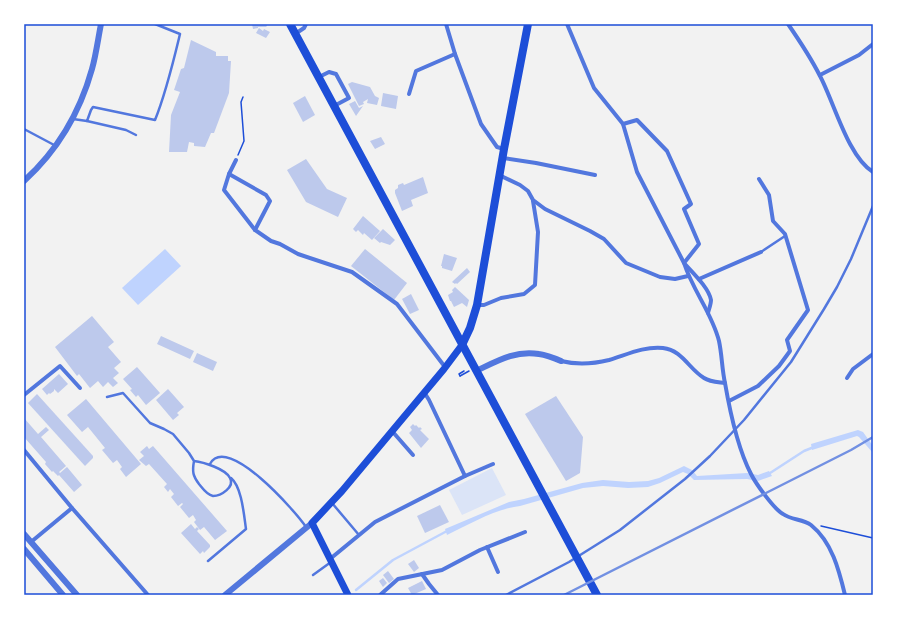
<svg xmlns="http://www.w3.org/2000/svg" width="897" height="619" viewBox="0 0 897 619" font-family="Overpass,sans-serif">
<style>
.green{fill:#dbe4f7}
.water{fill:#bfd3fe}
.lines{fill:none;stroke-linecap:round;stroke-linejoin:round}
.stream{stroke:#bfd3fe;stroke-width:2.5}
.building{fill:#bdc9ec}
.path{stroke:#1d4ed8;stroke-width:1.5}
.service{stroke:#5277de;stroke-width:2.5}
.minor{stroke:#5277de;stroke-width:4}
.tertiary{stroke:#5277de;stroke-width:6}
.secondary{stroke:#1d4ed8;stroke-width:7}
.trunk{stroke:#1d4ed8;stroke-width:8}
.rail{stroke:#7290e2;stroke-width:2.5}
.neatline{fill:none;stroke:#1d4ed8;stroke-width:1.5}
</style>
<rect width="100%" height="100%" fill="#f2f2f2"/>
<polygon class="green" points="492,468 506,495 462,515 449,490"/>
<g class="water">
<polygon points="165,249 181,266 138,305 122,288"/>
<polygon points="858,430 863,432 873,446 873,453 859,437 857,436 812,450 811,444"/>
<path d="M 684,466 L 692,470 L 697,476 L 747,473 L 758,475 L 769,471 L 772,476 L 758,481 L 747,479 L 694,480 L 688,474 L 683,472 L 660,483 L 648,487 L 628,488 L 603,486 L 583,488 L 520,506 C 495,509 470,524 447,535 L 445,529 L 509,502 L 524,499 L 582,483 L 603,480 L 629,482 L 648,481 L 659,478 Z"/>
</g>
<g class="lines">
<g class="stream">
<polyline points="767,475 804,451 814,447"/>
<polyline points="356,590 393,560 447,531"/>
</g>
</g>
<g class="building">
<polygon points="252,24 267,24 267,26 266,27 258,27 258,28 253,29"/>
<polygon points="259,28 263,31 264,29 270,32 266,38 256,33"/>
<polygon points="191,40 216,52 216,56 228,56 228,61 231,61 229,93 214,133 211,133 205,147 194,146 194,143 189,142 187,152 169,152 171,115 180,92 174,90 181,69 184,68"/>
<polygon points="352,82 370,87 375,96 379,98 377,105 367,103 368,99 363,102 364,104 359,106 348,84"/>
<polygon points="383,93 398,96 396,109 381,106"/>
<polygon points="305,96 315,115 303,122 293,103"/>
<polygon points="355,101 359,108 363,106 356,116 349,104"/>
<polygon points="381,137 385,144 375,149 370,141"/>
<polygon points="306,159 327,189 347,198 338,217 306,202 287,170"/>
<polygon points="423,177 428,193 411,200 413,206 402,211 395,193 395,190 398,188 398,185 403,183 404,185"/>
<polygon points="363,216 380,231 372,240 364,233 363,235 358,230 356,232 353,229"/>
<polygon points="383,229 395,240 390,245 381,242 380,243 374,238"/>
<polygon points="365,249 407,283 394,300 351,266"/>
<polygon points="444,254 457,258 452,271 442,268 442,266 441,266"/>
<polygon points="467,268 470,272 457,284 456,283 455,284 452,282 454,280"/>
<polygon points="455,287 469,300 467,307 462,303 454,307 451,301 450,301 448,295 453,292 452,290"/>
<polygon points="411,294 419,310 410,314 402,299"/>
<polygon points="92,316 114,342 108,347 121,362 114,368 119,373 113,378 118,383 113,387 108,382 103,387 98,381 90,388 79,374 77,376 55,347"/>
<polygon points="161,336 194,351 190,359 157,344"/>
<polygon points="197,353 217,362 213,371 193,362"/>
<polygon points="137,367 160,393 146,405 138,395 136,397 130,390 132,389 123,379"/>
<polygon points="59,374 68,384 58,393 54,389 54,391 50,394 49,393 47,395 42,389"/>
<polygon points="168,389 184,407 177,413 179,415 173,420 156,400"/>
<polygon points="37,394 93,456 93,458 85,466 28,403"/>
<polygon points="556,396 583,437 580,473 566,481 525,414"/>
<polygon points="86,399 141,464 126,477 120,469 122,467 117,460 113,463 102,450 105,448 88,427 82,432 67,415"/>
<polygon points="24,418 38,434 46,427 49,430 41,437 66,466 59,472 60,473 67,467 82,485 74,492 59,475 58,476 53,471 52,472 45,464 46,462 24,437"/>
<polygon points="413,424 415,426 416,425 419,428 420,427 422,429 420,430 429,439 421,448 409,433 412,430 410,427"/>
<polygon points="147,446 149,449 153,446 227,531 215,540 204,527 200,530 194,522 196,520 193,515 189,518 180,507 183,504 182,503 178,506 171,497 174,494 170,489 168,492 164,487 167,484 149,464 146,466 139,460 144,456 140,452"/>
<polygon points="440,505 449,522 425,533 417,516"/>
<polygon points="191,524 195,529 197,527 199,529 197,531 210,545 210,547 204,553 203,551 200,554 181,533"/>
<polygon points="414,560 419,568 414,572 408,564"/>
<polygon points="388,571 394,579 389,583 383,575"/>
<polygon points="383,578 387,583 383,587 379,581"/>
<polygon points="422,581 426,589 412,595 408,588"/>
</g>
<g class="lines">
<g class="path">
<polyline points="238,155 244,141 241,102 243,97"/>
<polyline points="460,376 469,371"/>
<polyline points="460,376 459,374 464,371"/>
<polyline points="821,526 873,538"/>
</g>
<g class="service">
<path d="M 73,119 L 87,121 L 91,110 L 93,107 L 155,120 C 166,93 173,63 180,34 L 155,24"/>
<polyline points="87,121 126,130 136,135"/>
<polyline points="24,129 56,146"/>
<polyline points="761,252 785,236"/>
<path d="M 107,397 L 123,393 L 150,423 L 164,429 L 173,434 L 189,453 L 194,461 C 203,462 226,469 230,478 C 235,487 221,496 213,496 C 207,495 203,489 199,484 C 193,476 192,472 194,461"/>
<path d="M 210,464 C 227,433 296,512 306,527"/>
<polyline points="332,503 359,535"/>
<path d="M 208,561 L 246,529 C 244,516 242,487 231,478"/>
<polyline points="313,575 331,562"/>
<polyline points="506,595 569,562 620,530 685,479 710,456 744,420 791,362 824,309 837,287 851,259 873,206"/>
</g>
<g class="minor">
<polyline points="446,24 455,54 481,124 497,147 504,149"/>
<path d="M 567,24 L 594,88 L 623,124 L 637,172 L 684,263 C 693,291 712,313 719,341 C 722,355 722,370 725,383 C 730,412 738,449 751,474 C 756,484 774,509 783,514 C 791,520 803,519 811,525 C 832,542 839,570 845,595"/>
<path d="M 788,24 C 799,40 811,58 820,76 C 834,102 848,157 873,172"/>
<polyline points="295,34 304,28 306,24"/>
<polyline points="820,75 859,55 873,44"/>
<polyline points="319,77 329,72 336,74 349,98 334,106"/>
<polyline points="409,94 416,71 455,54"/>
<path d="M 623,124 L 637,120 L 667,151 L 691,204 L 684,209 L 699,244 L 684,263 C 693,273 709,288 711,300 C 711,304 709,309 708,313"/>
<polyline points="503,158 536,163 595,175"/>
<polyline points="236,160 229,174 266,195 270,201 255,230 271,241 280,244 298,254 352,272 397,304 445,367"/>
<polyline points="229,174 224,190 255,230"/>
<polyline points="499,175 520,185 528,191 533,200 545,209 590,231 604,239 626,263 660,277 675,279 688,276"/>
<polyline points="699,279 761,252"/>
<polyline points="477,305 484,305 501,298 524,294 535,285 538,232 533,201"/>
<path d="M 561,361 C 577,365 593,364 609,360 C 626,355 644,346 663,348 C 682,350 689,369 704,378 C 710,382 718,382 725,383"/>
<polyline points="847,378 853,369 873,354"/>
<polyline points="424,392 429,400 465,476"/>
<polyline points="24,395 60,366 80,388"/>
<polyline points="729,401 758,386 779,366 790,351 787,340 808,310 785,234 773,221 769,195 759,179"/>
<polyline points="392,431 413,455"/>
<polyline points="24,450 72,508 148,595"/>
<polyline points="31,542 72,508"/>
<polyline points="487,547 498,572"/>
<polyline points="330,559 375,522 465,476 493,464"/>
<polyline points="422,574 429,584 438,595"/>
<polyline points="380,595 398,579 442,570 480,550 525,532"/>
</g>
<g class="tertiary">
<path d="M 24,181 C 57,151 80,112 92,69 C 96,55 98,39 101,24"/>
<path d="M 476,371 C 497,361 515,350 539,354 C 546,355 554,358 561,361"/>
<polyline points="24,534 77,595"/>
<polyline points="24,549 63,595"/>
<polyline points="225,595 312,523"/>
</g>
<polyline class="secondary" points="348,595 312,523 342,491 444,369 462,345"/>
<g class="trunk">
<polyline points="290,24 597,595"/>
<polyline points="462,345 470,328 477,305 504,149 528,24"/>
</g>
<polyline class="rail" points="564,595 764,494 851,450 873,437"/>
</g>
<rect width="897" height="619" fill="none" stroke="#ffffff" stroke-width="50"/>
<rect x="25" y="25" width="847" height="569" class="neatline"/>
</svg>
